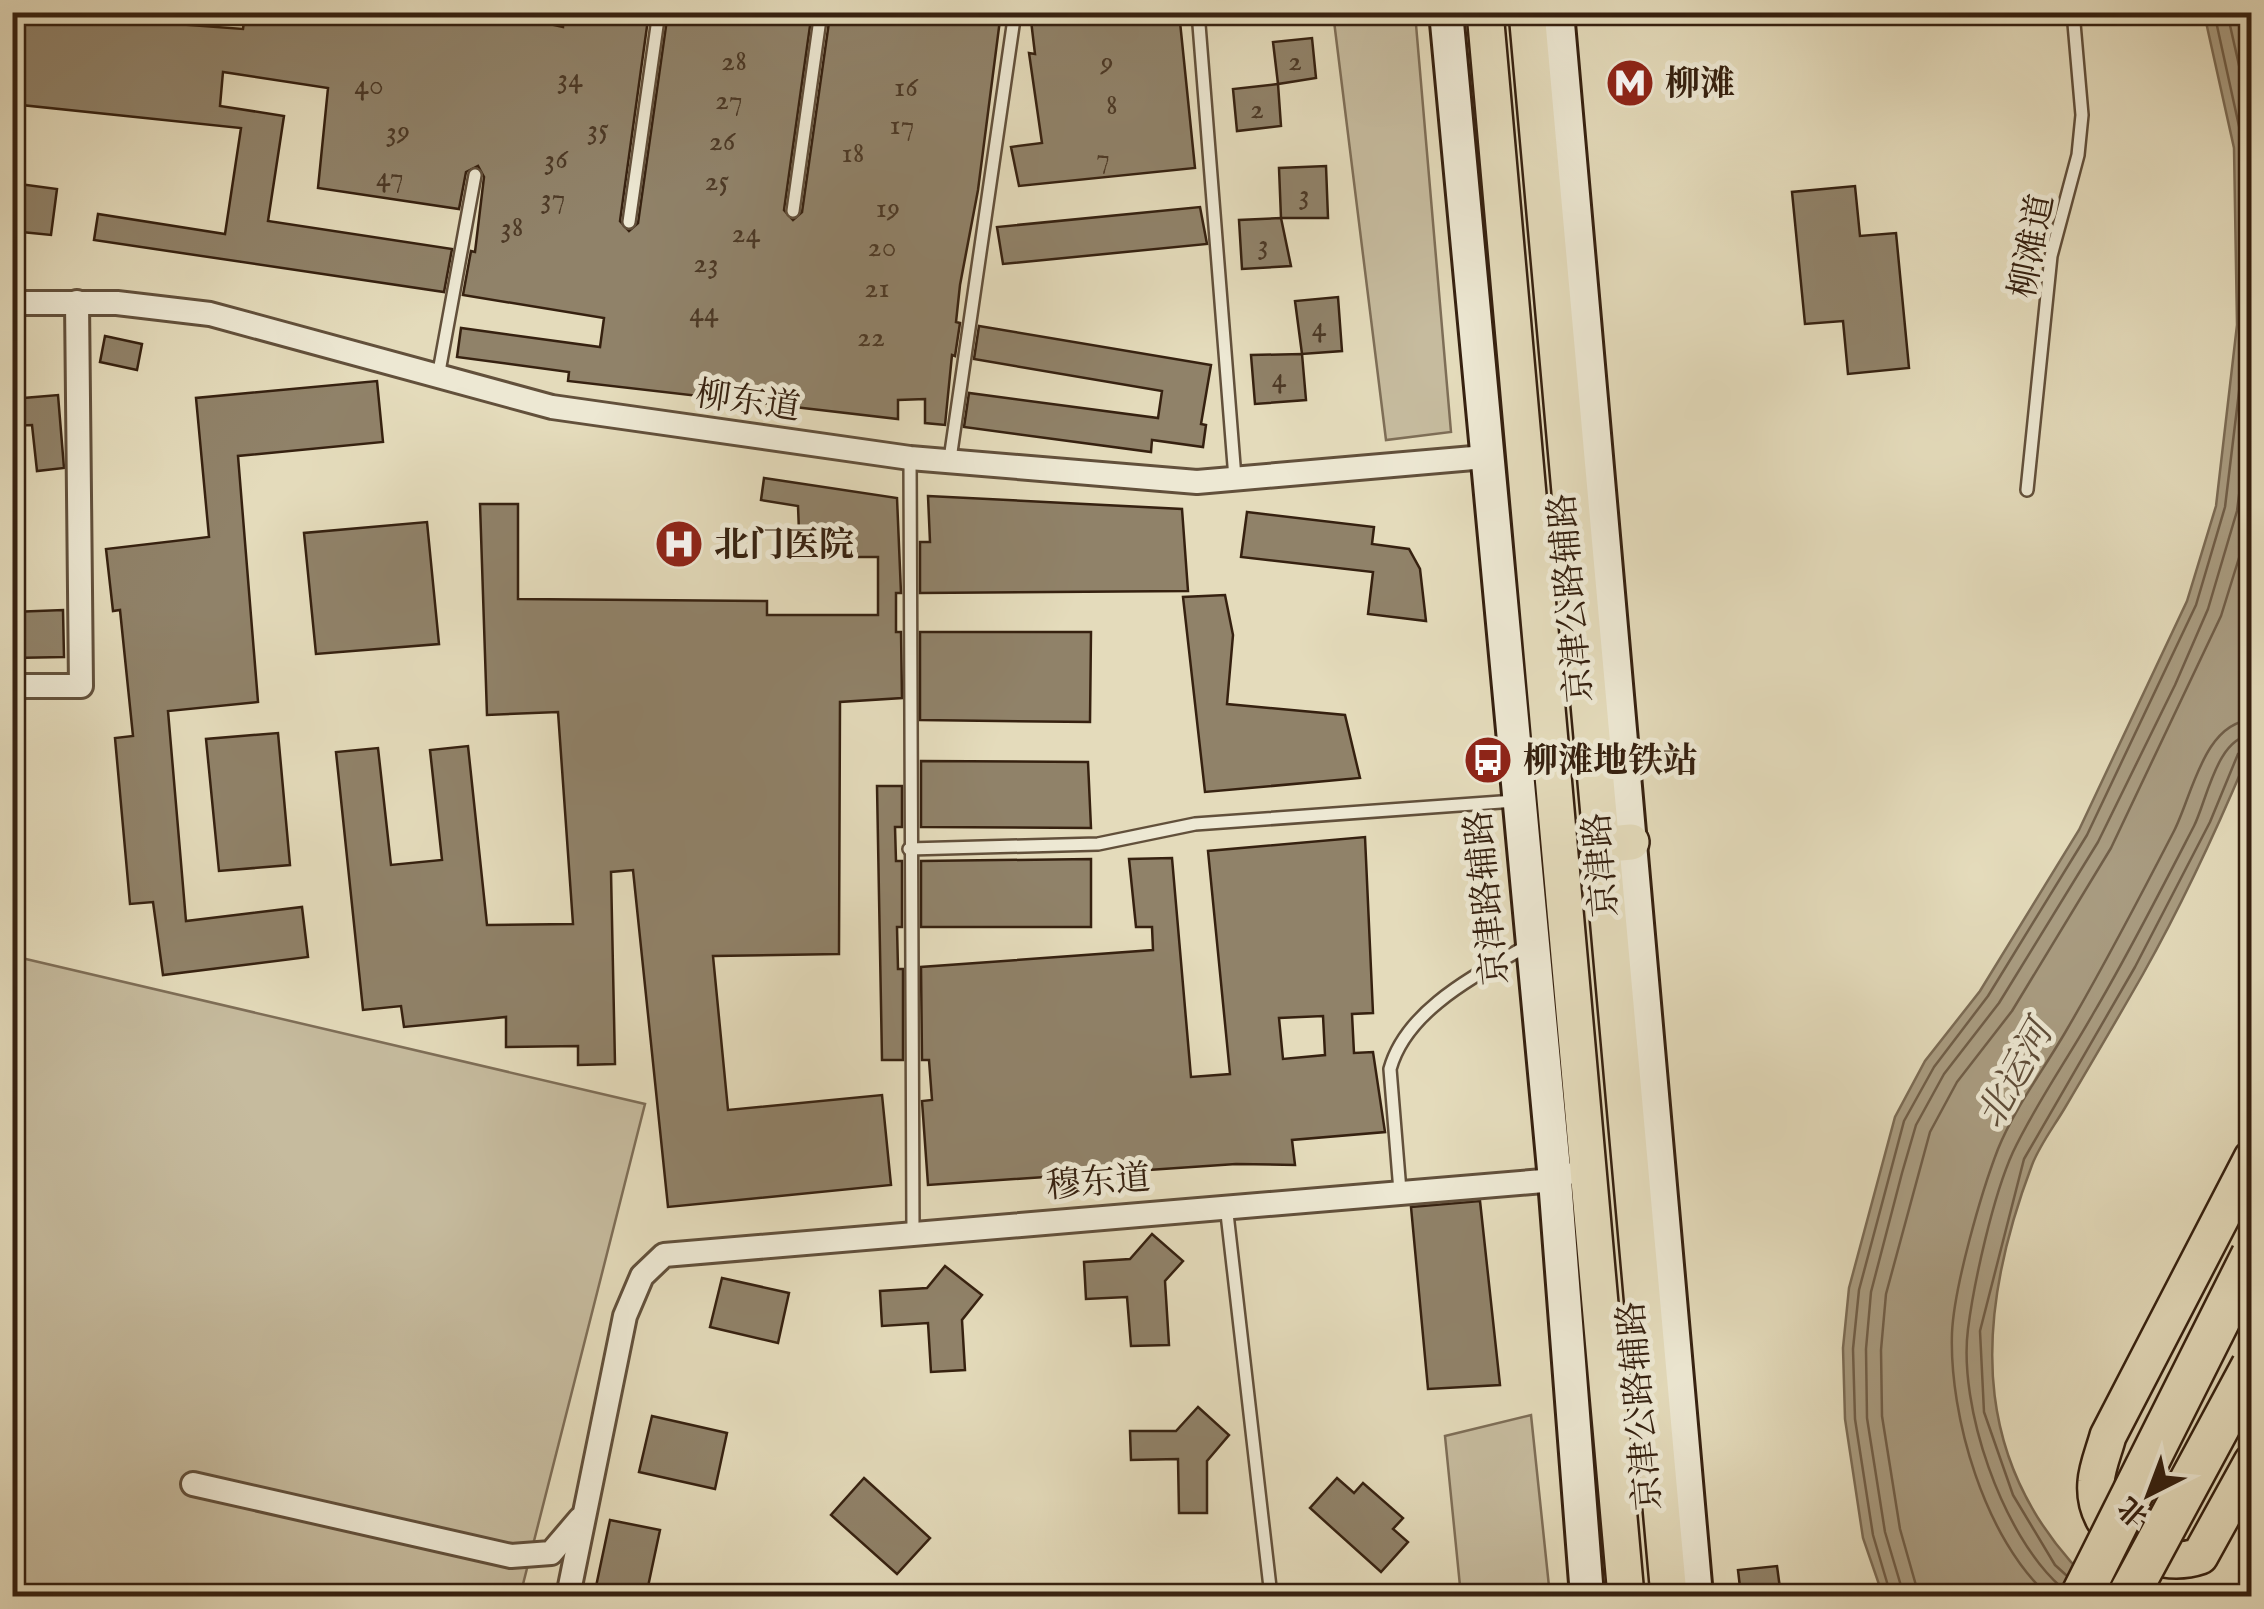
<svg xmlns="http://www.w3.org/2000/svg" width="2264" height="1609" viewBox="0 0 2264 1609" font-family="'IM FELL English','Noto Serif SC',serif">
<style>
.green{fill:#c6bb9e;stroke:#7e6e57;stroke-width:2.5}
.water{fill:#a99c81;stroke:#7b6b54;stroke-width:2.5}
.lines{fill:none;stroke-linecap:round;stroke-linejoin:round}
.shore{stroke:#705e48;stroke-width:2.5}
.building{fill:#908269;stroke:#362110;stroke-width:2.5;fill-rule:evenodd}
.lane-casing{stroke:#62503b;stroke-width:16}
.street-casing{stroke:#62503b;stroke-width:28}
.secondary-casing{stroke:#362110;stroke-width:38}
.primary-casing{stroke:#362110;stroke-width:40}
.lane{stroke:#ede8d3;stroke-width:11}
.street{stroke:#ede8d3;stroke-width:22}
.secondary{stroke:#ede8d3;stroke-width:32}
.primary{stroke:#e4dbbb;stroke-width:35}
.highway-bridge-casing{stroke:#362110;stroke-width:45;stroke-linecap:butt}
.highway-bridge{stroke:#e4dbbb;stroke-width:40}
.labels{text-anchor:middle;stroke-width:10;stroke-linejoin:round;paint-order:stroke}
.number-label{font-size:30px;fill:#4c3926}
.poi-label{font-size:35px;font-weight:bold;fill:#362110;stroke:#ede8d3;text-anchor:start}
.street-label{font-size:35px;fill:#362110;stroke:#ede8d3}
.water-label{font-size:38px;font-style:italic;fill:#5e4c38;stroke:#ede8d3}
</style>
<rect width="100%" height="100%" fill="#e4dbbb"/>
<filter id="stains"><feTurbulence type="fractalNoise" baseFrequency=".002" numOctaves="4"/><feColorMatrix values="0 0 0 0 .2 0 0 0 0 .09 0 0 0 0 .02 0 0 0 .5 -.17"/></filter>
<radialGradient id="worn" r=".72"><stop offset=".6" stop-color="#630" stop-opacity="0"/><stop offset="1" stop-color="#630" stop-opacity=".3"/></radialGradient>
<g class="green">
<polygon points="1333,13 1415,13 1451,432 1386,440"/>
<polygon points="13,956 645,1104 520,1596 13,1596"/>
<polygon points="1531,1415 1550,1596 1461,1596 1445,1436"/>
</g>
<path class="water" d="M 2204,13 L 2251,13 L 2251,748 C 2219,825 2184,901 2143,974 C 2118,1018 2092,1062 2066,1106 C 2055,1125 2040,1144 2032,1165 C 1971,1326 1969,1475 2105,1596 L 1883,1596 L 1863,1538 L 1845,1419 L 1843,1348 L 1849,1288 L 1895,1117 L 1925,1061 L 1980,991 L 2079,830 L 2187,601 L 2216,506 L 2237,325 L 2234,148 Z"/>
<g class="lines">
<g class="shore">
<polyline points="2227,12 2252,123"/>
<polyline points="2066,1575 2055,1565 2013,1495 1984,1412 1980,1331 2024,1159 2135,967 2210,822 2238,754 2252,748"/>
<path d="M 2061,1587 C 2002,1535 1958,1406 1968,1329 C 1974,1282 1993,1196 2013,1152 C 2035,1105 2067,1060 2093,1014 C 2129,953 2161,890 2194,826 C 2207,800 2217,737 2252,735"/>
<polyline points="1891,1596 1873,1535 1855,1419 1853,1349 1859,1290 1904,1121 1934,1067 1988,996 2087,835 2196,605 2225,507 2247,326 2244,149 2214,12"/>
<polyline points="1904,1596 1885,1532 1867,1418 1866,1349 1871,1292 1902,1173 1916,1125 1944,1074 1999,1003 2098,842 2175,685 2208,609 2237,511 2252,394"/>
<polyline points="1919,1596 1900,1529 1882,1416 1881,1350 1886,1294 1930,1132 1957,1082 2012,1011 2111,848 2221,616 2252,516"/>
<path d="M 2049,1596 C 1985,1540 1949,1416 1952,1333 C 1954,1287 1981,1193 1998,1149 C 2014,1109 2044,1069 2066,1031 C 2104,966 2139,899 2174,831 C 2192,796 2204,722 2252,720"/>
</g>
</g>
<g class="building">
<polygon points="12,12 243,29 245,14 303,23 304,12 495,12 563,27 564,12 649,12 620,221 629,231 638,223 668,12 765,12 811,19 784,210 793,220 802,212 829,22 843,24 844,12 1001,12 978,190 960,285 956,322 960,323 955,356 952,355 945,425 925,423 925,399 898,400 898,419 568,381 569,372 457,357 461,328 600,347 604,318 463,295 471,251 475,252 484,177 478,166 466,172 459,209 318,188 328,88 223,72 220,106 284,116 268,221 452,249 444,292 94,240 98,214 225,234 241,128 12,104"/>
<polygon points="1030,12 1179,12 1195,168 1019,186 1011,147 1042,143 1029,53 1035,54"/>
<polygon points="1312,38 1316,78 1278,84 1273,42"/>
<polygon points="1278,84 1281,126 1237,131 1233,89"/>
<polygon points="1326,166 1328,218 1281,218 1279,168"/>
<polygon points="12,183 57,189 51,235 12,231"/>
<polygon points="1855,186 1860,236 1896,233 1909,368 1848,374 1843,321 1805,324 1792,192"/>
<polygon points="1200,207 1207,244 1003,264 997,227"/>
<polygon points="1281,218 1291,266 1242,269 1239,220"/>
<polygon points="1338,297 1342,351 1302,354 1295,301"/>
<polygon points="979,326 1211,365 1201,424 1206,425 1203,447 1152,440 1151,452 964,427 969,393 1158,418 1162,391 974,359"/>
<polygon points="105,336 142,344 137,370 100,362"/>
<polygon points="1302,354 1306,400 1255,404 1251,355"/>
<polygon points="377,381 383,442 238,456 258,702 168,711 186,921 302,907 308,957 163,975 153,902 130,904 115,738 133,736 120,610 113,611 106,549 209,537 196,398"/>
<polygon points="58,395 64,468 37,471 32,425 12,426 12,399"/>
<polygon points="764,478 897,498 901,593 896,593 896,632 901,632 902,698 840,702 839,954 713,956 728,1110 882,1095 891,1185 668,1207 633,870 611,872 615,1064 578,1065 578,1046 506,1047 506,1017 404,1027 401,1006 363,1010 336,752 378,748 391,865 442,860 430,750 468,746 487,925 573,924 558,712 487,715 480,504 518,504 518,599 767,601 767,615 878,615 878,557 800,557 798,506 761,500"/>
<polygon points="928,496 1182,509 1188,591 920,593 920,542 930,542"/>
<polygon points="1247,512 1374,527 1372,544 1409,549 1420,569 1426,621 1368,614 1373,572 1241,557"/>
<polygon points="427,522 439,644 316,654 304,533"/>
<polygon points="1225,595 1233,635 1227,704 1345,715 1360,778 1205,792 1183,597"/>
<polygon points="63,610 64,657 12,658 12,612"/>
<polygon points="920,632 1091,632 1090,722 920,720"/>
<polygon points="278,733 290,865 219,871 206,739"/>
<polygon points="921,761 1088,762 1091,828 921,827"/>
<polygon points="877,786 902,786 902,827 895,827 896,861 902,861 902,927 897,927 898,969 903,969 903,1060 882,1060"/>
<path d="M 1365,837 L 1373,1013 L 1352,1014 L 1354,1053 L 1373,1052 L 1385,1132 L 1292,1140 L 1295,1165 L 1236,1164 L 928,1185 L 922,1101 L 932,1100 L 929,1060 L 922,1060 L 921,967 L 1153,950 L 1152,927 L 1136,927 L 1129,859 L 1172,858 L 1191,1077 L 1230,1074 L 1208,851 ZM 1323,1016 L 1325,1055 L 1283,1059 L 1279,1018 Z"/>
<polygon points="1091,859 1091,927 921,927 921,861"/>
<polygon points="1480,1201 1500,1385 1428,1389 1411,1207"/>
<polygon points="1152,1234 1183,1261 1165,1281 1169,1345 1131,1346 1127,1297 1086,1299 1084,1262 1130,1259"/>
<polygon points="945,1266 982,1295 962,1320 965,1370 931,1372 928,1323 882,1326 880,1291 927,1288"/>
<polygon points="722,1278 789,1293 778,1343 710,1327"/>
<polygon points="1198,1407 1229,1435 1207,1461 1207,1513 1179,1513 1178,1459 1131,1460 1130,1431 1176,1431"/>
<polygon points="652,1416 727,1433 715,1489 639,1472"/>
<polygon points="864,1478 930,1538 897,1574 831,1515"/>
<polygon points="1337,1478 1354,1493 1363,1483 1403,1518 1393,1529 1408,1542 1381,1572 1310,1508"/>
<polygon points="610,1520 660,1530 646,1596 594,1596"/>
<polygon points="1777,1566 1781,1596 1741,1596 1738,1570"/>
</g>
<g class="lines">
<g class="lane-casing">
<g id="lane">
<polyline points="1198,12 1235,478"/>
<polyline points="793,211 821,12"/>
<polyline points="629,222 659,12"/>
<polyline points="438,377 475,175"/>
<polyline points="910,458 913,1234"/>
<polyline points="950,459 1015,12"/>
<polyline points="2027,490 2051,256 2078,155 2082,115 2073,12"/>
<polyline points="909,849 1098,844 1195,824 1515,801"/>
<path d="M 1400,1191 L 1390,1069 C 1407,1008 1479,974 1530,944"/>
<polyline points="1226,1205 1271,1596"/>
</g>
</g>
<g class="street-casing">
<g id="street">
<polyline points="12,303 117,303 210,314 552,407 910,458 1197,482 1485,457"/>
<polyline points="12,686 81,686 77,302"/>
<polyline points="193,1484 511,1556 551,1553 580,1519"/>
<polyline points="568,1596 625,1316 642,1276 664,1255 1555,1180 1566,1174"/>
</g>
</g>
<g class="secondary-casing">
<g id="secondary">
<polyline points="1446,12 1555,1180 1587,1596"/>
<polyline points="1557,12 1696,1596"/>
</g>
</g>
<g class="primary-casing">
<g id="primary">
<polyline points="1485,12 1626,1596"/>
<polyline points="1527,12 1669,1596"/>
<polyline points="1598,845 1631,842"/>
<path d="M 2252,1158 L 2108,1436 C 2104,1451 2097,1467 2096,1482 C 2091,1537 2154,1572 2200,1556 L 2252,1462"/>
</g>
</g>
<use href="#lane" class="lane"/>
<use href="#street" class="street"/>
<use href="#secondary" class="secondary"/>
<use href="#primary" class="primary"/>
<g class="highway-bridge-casing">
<g id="highway-bridge">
<polyline points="2081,1596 2252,1255"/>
<polyline points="2128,1596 2252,1366"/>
</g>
</g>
<use href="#highway-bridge" class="highway-bridge"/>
</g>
<defs>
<g id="metro-disc" transform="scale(2.5)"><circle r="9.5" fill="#8f2418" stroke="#ede8d3"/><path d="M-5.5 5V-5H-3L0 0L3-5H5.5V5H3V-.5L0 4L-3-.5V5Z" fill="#fff"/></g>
<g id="hospital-disc" transform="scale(2.5)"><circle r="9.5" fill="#8f2418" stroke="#ede8d3"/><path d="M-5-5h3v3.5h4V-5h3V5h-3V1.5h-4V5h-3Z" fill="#fff"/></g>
<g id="bus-disc" transform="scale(2.5)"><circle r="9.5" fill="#8f2418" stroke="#ede8d3"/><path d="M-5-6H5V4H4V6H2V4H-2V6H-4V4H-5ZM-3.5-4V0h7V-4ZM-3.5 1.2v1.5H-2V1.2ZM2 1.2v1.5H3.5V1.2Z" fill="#fff"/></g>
</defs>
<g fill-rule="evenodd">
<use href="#metro-disc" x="1630" y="83"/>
<use href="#hospital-disc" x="679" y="544"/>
<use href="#bus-disc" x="1488" y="760"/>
</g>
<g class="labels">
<g class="number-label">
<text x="734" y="70">28</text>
<text x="1295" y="70">2</text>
<text x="1107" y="71">9</text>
<text x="570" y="87">34</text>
<text x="369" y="94">40</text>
<text x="906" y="96">16</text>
<text x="729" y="109">27</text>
<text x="1112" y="114">8</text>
<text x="1257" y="118">2</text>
<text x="902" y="134">17</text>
<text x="598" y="138">35</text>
<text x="398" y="140">39</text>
<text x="722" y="150">26</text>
<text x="853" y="162">18</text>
<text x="1103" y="167">7</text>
<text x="556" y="168">36</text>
<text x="390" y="186">47</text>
<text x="717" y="190">25</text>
<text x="1304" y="203">3</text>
<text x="553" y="207">37</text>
<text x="888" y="217">19</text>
<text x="512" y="236">38</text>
<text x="746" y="242">24</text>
<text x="1263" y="253">3</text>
<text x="882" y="256">20</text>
<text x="706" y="272">23</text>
<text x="877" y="297">21</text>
<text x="704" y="321">44</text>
<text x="1319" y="336">4</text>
<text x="871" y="346">22</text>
<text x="1279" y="387">4</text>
</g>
<g class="poi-label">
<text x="1665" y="95">柳滩</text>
<text x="714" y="556">北门医院</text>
<text x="1523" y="772">柳滩地铁站</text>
</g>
<g class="street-label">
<text transform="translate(2031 246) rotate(-79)" y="12">柳滩道</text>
<text transform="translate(748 400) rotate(8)" y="12">柳东道</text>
<text transform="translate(1570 598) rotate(-95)" y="12">京津公路辅路</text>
<text transform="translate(1600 865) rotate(-95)" y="12">京津路</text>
<text transform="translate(1486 898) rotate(-96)" y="12">京津路辅路</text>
<text transform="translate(1098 1181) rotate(-5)" y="12">穆东道</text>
<text transform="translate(1639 1406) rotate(-95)" y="12">京津公路辅路</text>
</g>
<g class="water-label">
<text transform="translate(2014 1074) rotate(-61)" y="13">北运河</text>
</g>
</g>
<rect width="2264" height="1609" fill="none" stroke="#e4dbbb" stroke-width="50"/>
<rect x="15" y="15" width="2234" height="1579" fill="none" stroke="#362110" stroke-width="5"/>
<rect x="25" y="25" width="2214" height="1559" fill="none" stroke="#362110" stroke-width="2.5"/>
<g transform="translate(2149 1494) rotate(222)" stroke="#ede8d3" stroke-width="8" paint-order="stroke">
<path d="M0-8L18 38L0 25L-18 38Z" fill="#362110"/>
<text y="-15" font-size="28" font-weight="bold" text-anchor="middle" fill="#362110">北</text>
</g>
<rect width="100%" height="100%" filter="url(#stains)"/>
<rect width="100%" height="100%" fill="url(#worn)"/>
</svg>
